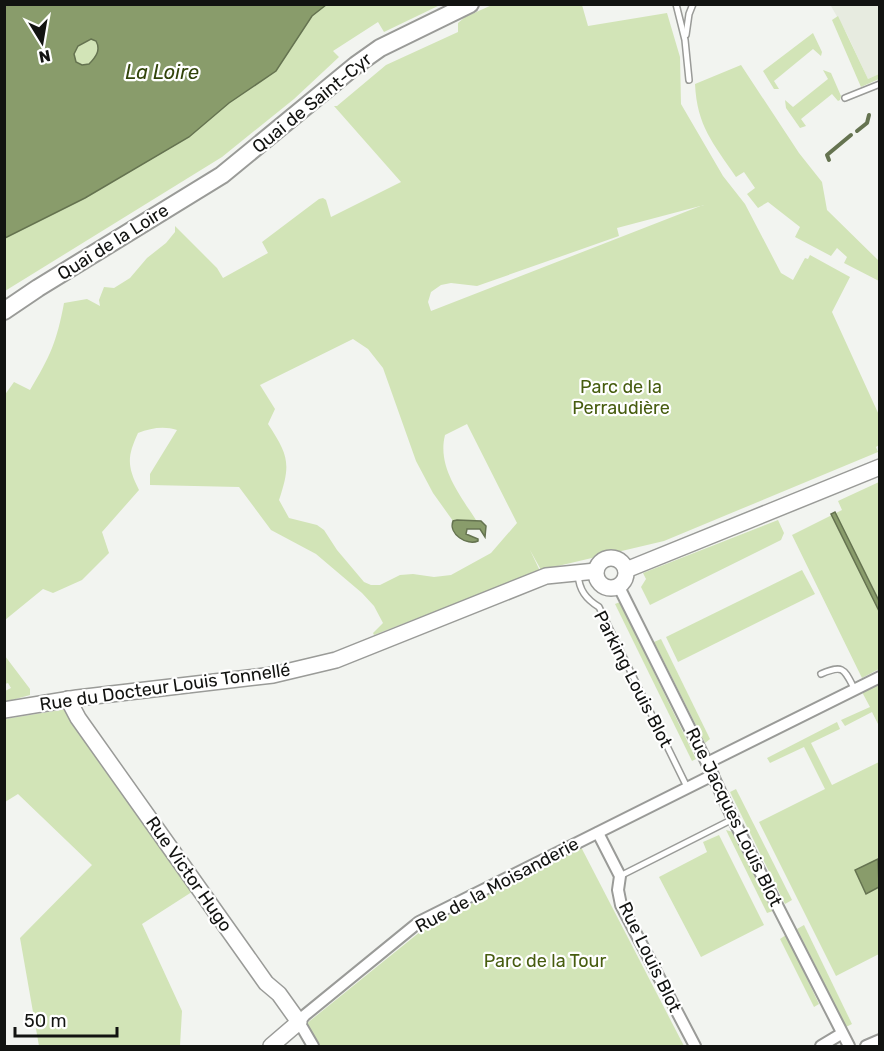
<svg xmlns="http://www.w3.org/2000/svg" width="884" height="1051" viewBox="0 0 884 1051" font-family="Rubik,sans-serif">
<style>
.built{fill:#e7ebe0}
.green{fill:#d2e4b7;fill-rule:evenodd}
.water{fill:#899c6b;stroke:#657350;stroke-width:1.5;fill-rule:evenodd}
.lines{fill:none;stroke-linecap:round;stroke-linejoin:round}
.stream{stroke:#657350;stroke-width:4}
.lane-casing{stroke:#9a9b98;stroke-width:8}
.street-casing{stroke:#9a9b98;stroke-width:14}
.secondary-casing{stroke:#9a9b98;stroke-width:18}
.primary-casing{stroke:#9a9b98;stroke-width:20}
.lane{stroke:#fff;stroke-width:5}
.street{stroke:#fff;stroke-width:10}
.secondary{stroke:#fff;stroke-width:15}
.primary{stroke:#fff;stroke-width:16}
.labels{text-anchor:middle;stroke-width:4.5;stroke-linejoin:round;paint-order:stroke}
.street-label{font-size:18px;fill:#121311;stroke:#fff}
.park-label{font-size:18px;fill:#475d10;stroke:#fff}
.water-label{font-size:20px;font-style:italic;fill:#32440a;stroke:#fff}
</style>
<rect width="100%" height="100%" fill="#f2f4f0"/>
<polygon class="built" points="838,4 879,5 879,74 868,79 847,34 831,6"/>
<g class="green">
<polygon points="5,5 440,5 384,32 378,22 333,51 339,57 294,99 222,157 5,291"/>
<path d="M 492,5 L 582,5 L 588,26 L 667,13 L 680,57 L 681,104 L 723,176 L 745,204 L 781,273 L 793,280 L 805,258 L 808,259 L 810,255 L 850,277 L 832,312 L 879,415 L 879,445 L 876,447 L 878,452 L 664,541 L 541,570 L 530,550 L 540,571 L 374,635 L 373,633 L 383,623 L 374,606 L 362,593 L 316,554 L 271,530 L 239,487 L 150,485 L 150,474 L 177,430 C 164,426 151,428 138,433 C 127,457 127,466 139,490 L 102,532 L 109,553 L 82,580 L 53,593 L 43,589 L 5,620 L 4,396 L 14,382 L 30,390 C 50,357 57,341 64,303 L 87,299 L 100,306 L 99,300 L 104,287 L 114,288 L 130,278 L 147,258 L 166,243 L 175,232 L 175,226 L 217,268 L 223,278 L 268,253 L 262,242 L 319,199 L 323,198 L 326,200 L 331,217 L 401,182 L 334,106 L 337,106 L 386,65 L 458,32 L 458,23 L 465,17 ZM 704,205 L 703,205 L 431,311 L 428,302 L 431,292 L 441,285 L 451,283 L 477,286 L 619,236 L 617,228 ZM 353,339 L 368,349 L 383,368 L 416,461 L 433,493 L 453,521 L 476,520 C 460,495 437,467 445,435 L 467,424 L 517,523 L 491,553 L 451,575 L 434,577 L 413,574 L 400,575 L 380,585 L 371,585 L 364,582 L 337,550 L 324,530 L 317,525 L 289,518 L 279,500 C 291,464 289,456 268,424 L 275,409 L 260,385 Z"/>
<polygon points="838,16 868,79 879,74 879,79 861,87 832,20"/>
<polygon points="813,33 822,52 821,56 813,49 774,81 779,89 774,89 763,71"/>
<path d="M 741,65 L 799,153 L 822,182 L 827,210 L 879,261 L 879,281 L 844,263 L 847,257 L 837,248 L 831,256 L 795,237 L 800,227 L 768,202 L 758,208 L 747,194 L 755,188 L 744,172 L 736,177 C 713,143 697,126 695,84 Z"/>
<polygon points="823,70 831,73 841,96 840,100 838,101 832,94 801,119 806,126 800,128 786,108 785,100 793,107 828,79"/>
<polygon points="879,482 879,669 862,678 792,535 842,510 838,501"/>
<polygon points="778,520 784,533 781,540 650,605 641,587 646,579 643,573"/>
<polygon points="802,570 815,594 678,662 666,637"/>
<polygon points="620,602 696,759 692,761 615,604"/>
<polygon points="661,639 710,739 705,743 654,642"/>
<polygon points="5,656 30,689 30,695 5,702 5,691 11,688 8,683 5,684"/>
<polygon points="879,683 879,726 872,712 845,726 841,720 870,707 862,692"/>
<polygon points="67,709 198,888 142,924 182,1011 180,1046 39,1046 20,938 92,865 18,794 5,802 5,719"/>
<polygon points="837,722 840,729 811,743 832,785 879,762 879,861 878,859 866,894 879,887 879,954 836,976 759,822 825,789 804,747 770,763 767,758"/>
<polygon points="736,789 792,900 785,904 730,792"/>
<polygon points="726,830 733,832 773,911 767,913"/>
<polygon points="719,835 764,925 701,957 659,877 707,852 703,842"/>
<polygon points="581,847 684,1046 319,1046 306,1024 426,927"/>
<polygon points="804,925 852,1024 846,1027 797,929"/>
<polygon points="786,935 819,1004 814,1007 780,939"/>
</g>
<g class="water">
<path d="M 5,4 L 326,4 L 326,5 L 312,16 L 276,71 L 229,103 L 189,137 L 85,198 L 5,238 ZM 91,39 L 96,41 C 101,50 96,57 89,64 L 82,65 L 76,62 L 74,54 L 78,46 Z"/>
<polygon points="835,512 879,601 879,611 831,514"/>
<path d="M 457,520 L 481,521 L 486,526 L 485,537 L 480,529 L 467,529 L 466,534 L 478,539 L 478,541 C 467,546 448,534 453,521 Z"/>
<polygon points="878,859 879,887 866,894 855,870"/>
</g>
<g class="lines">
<g class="stream">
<polyline points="857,131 867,123 869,115"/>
<polyline points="829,160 827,155 851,135"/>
</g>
<g class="lane-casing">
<g id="lane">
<polyline points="676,4 685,40 689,80"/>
<polyline points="686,35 689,14 693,4"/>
<polyline points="845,98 880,84"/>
<path d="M 578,574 C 579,590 586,599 599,607 L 687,787"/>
<path d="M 821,674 C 844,664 844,669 855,690"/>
<polyline points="620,876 733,819"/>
</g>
</g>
<g class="street-casing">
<g id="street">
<polyline points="619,587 707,763 733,819 849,1046"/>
<polyline points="707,763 880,677"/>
<polyline points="598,833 620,876 618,890 621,905 695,1046"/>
<polyline points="313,1046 299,1022 305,1015 419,922 713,775"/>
<polyline points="821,1046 841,1034"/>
<polyline points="866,1046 880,1040"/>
</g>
</g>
<g class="secondary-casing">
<g id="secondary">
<circle cx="611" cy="573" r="15"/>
<polyline points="626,570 880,467"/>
<polyline points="68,699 78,718 266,983 279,994 299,1022 271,1046"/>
<polyline points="4,710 77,698 273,675 336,660 546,576 596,571"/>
</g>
</g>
<g class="primary-casing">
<polyline id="primary" points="4,311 38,288 222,175 356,65 380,48 470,4"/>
</g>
<use href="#lane" class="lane"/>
<use href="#street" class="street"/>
<use href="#secondary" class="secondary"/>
<use href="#primary" class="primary"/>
</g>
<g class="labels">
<g class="street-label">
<text transform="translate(312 103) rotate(-39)" y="6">Quai de Saint-Cyr</text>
<text transform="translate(113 242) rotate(-32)" y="6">Quai de la Loire</text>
<text transform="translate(633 679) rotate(63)" y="6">Parking Louis Blot</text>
<text transform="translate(165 687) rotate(-8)" y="6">Rue du Docteur Louis Tonnellé</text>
<text transform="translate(734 817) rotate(64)" y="6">Rue Jacques Louis Blot</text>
<text transform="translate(189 874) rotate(55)" y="6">Rue Victor Hugo</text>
<text transform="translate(497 885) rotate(-28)" y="6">Rue de la Moisanderie</text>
<text transform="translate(650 957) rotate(64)" y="6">Rue Louis Blot</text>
</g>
<g class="park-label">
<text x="621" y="393">Parc de la<tspan x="621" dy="21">Perraudière</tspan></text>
<text x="545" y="967">Parc de la Tour</text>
</g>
<g class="water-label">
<text x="162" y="79">La Loire</text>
</g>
</g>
<rect width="884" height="1051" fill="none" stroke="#121311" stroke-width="12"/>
<g transform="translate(42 42) rotate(169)" stroke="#ffffff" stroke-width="4.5" paint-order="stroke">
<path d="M0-4.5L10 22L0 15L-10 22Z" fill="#121311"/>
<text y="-9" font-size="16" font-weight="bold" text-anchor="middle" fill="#121311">N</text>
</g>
<path d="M15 1027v9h102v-9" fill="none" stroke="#121311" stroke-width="3"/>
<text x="24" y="1027" font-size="18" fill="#121311" stroke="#ffffff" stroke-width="4.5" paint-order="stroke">50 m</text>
</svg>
